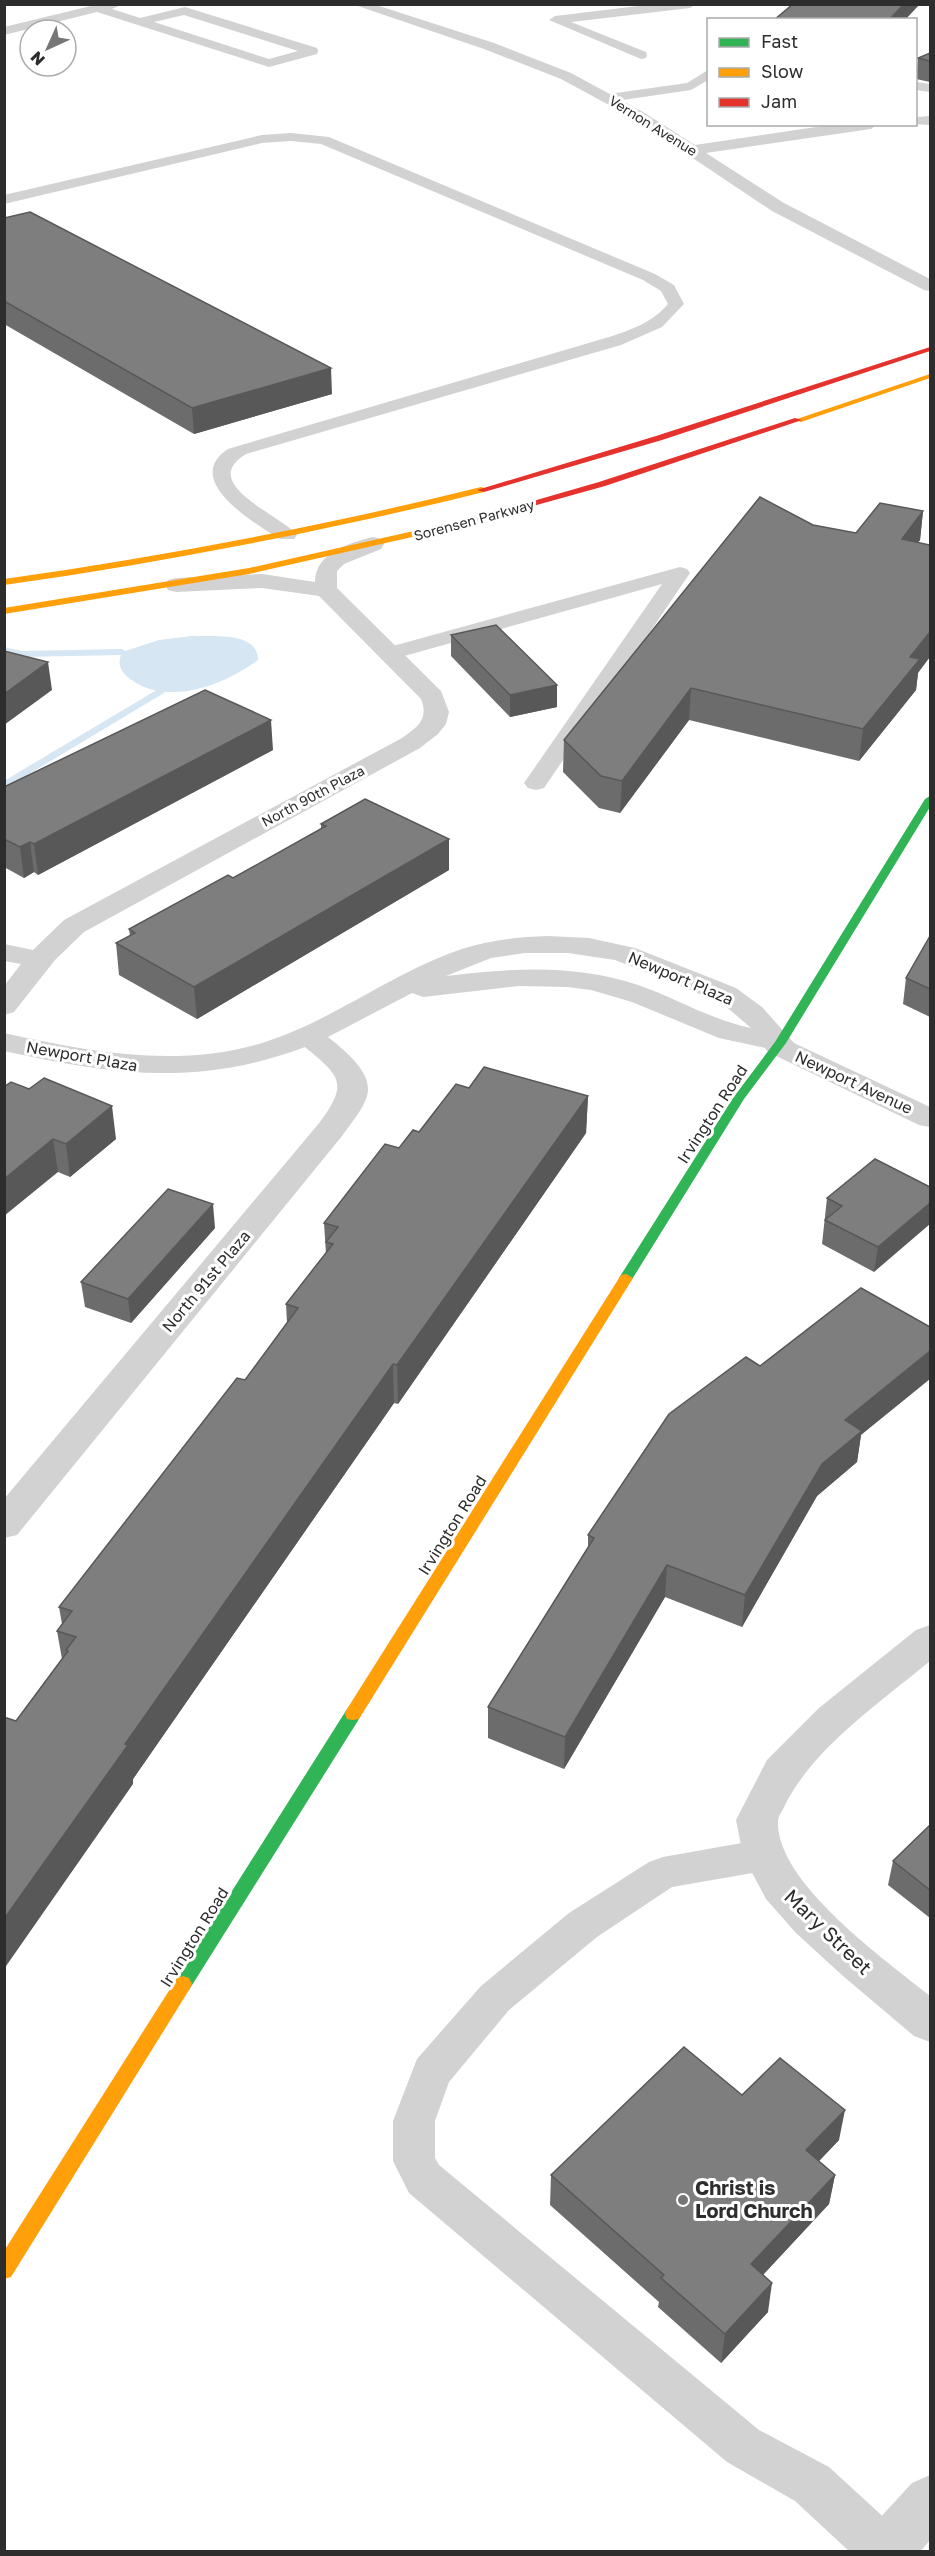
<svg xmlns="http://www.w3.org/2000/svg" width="935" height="2556" viewBox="0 0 935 2556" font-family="'Golos Text',sans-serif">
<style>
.water{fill:#d6e6f2}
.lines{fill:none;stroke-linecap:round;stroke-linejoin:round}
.stream{fill:#d6e6f2;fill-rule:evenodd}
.lane{fill:#d2d2d2;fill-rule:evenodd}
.street{fill:#d2d2d2;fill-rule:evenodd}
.fast{fill:#30b455;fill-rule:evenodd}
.slow{fill:#ff9f0a;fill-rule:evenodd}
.jam{fill:#e5322d;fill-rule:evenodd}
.wall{fill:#6c6c6c}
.shaded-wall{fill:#585858}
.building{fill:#7e7e7e;stroke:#585858;stroke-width:1.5}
.poi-dot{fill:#767676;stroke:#fff;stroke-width:2}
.labels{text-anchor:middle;stroke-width:6;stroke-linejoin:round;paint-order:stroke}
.far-street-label{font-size:14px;fill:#2d2d2d;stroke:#fff}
.street-label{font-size:16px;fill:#2d2d2d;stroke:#fff}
.near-street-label{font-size:20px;fill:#2d2d2d;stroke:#fff}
.near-poi-label{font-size:20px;font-weight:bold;fill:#2d2d2d;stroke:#fff;text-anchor:start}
</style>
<rect width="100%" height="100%" fill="#fff"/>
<path class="water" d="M 192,636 C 212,637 258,631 258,660 C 224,685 168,707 130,679 C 120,671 117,664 122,652 L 159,640 Z"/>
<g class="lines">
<g class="stream">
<polygon points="4,647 22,651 122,649 127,652 122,655 22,657 4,653"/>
<polygon points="160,688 164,689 164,693 4,789 4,781"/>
</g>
<g class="lane">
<path d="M 99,4 L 123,4 L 112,9 L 140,18 L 185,7 L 317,48 L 318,51 L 317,54 L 269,67 L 97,12 L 4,35 L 4,27 ZM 184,15 L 298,51 L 269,59 L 154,22 Z"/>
<polygon points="655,4 696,4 690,8 571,22 646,52 647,55 646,58 641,59 549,20 555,16"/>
<polygon points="781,4 804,4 804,5 798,9"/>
<polygon points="708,70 708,80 691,90 609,102 602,98 609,94 687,83"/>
<polygon points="916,82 930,84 930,92 916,90"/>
<path d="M 291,133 L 329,137 L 655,274 L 674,285 L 684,304 L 662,327 L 621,345 L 246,454 C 196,484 283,516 297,535 L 294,539 L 280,539 C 254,523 181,480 228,449 L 609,337 C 631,330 653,322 668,304 L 661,291 L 643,280 L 321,144 L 291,141 L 262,143 L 4,204 L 4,195 L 262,135 Z"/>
<polygon points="680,567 687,569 690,573 544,788 536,790 528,788 524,783 662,584 390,660 382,659 379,654 382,649"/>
<polygon points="764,1839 777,1844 783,1855 777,1866 764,1871 672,1887 597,1937 509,2010 449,2082 435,2121 435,2158 439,2165 759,2430 829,2467 902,2534 909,2552 850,2552 795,2501 727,2462 409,2193 393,2161 393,2121 417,2059 481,1986 569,1913 649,1862 663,1857"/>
</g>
<g class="street">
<polygon points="352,4 373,4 494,43 571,73 643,112 695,145 836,124 878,124 871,129 706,153 784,203 930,279 930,291 924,290 772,211 633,118 561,79 484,49"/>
<polygon points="930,116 930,125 912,124 916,124 916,117"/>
<path d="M 373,537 L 381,539 L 384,544 L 381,549 L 344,564 L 337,571 L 337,588 L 441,691 L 449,712 L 446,724 L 438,734 L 420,748 L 84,932 L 55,960 L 14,1012 L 4,1015 L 4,986 L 21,964 L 4,961 L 4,944 L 33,950 L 64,920 L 402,738 C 418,727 429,719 421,699 L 319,596 L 262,588 L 176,592 L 168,590 L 165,585 L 168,580 L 176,578 L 262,574 L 315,582 C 315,553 349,543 373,537 Z"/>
<path d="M 547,936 L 589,938 L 635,948 L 736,988 L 762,1007 L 794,1043 L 930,1107 L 930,1127 L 919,1125 L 768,1052 L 765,1048 L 719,1038 L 632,1002 L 591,990 L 567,987 L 519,986 L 423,997 L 412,993 L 328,1037 C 344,1050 374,1073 367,1096 C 363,1110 350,1124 342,1136 L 17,1535 L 4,1538 L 4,1499 L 320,1122 C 349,1083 340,1076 305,1047 C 198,1087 112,1075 4,1051 L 4,1033 C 90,1052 178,1069 265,1042 C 334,1020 393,972 462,949 C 490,940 518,937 547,936 ZM 525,953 L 568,953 L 615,960 L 722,1003 L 751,1028 C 711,1020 676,998 638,985 C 575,964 511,968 446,976 L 491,958 Z"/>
<path d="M 930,1625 L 930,1661 C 881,1702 814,1747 785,1805 C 783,1810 778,1816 778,1821 C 776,1883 886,1960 930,1996 L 930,2042 L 914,2036 L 843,1976 L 796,1933 L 766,1899 L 749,1867 L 743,1855 L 736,1820 L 767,1760 L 819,1708 L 916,1630 Z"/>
<polygon points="930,2475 930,2540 920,2552 859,2552 866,2533 912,2483"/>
</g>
<g class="fast">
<polygon points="930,796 930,807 786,1043 744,1099 631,1281 621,1281 619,1278 733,1098 775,1042 925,799"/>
<polygon points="353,1708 359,1709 361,1714 359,1719 189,1990 183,1992 177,1990 174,1984 177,1978 347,1709"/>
</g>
<g class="slow">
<polygon points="930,374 930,378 801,422 794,420"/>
<path d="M 481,487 L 484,488 L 484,492 C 326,531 166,562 4,585 L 4,579 C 165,556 324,526 481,487 Z"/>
<polygon points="458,521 461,522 461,526 249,574 4,614 4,608 249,568"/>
<polygon points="626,1274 633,1278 359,1719 353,1720 347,1719 345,1714 347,1709 621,1275"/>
<polygon points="183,1976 189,1978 192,1984 189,1990 11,2277 4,2279 4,2251 177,1978"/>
</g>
<g class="jam">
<polygon points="930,347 930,351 662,440 484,492 477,490 656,436"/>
<polygon points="795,418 802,420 605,486 461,526 454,524 599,482"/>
</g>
</g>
<g class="wall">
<polygon points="930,53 930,82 916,79 918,58"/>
<polygon points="4,218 332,394 194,434 4,324"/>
<polygon points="923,511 920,540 918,542 918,673 916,690 859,761 689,720 620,813 599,808 563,772 564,740 813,525 856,533"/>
<polygon points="451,635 557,685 557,707 510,717 451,656"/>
<polygon points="273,750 38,875 34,872 24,878 4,867 4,787"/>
<polygon points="321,824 449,870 197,1019 119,975 116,943 130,936 129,929 233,878 321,829"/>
<polygon points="930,936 930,1017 903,1004 906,978"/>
<polygon points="4,1087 116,1139 70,1177 58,1172"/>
<polygon points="469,1088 588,1096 586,1133 398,1404 394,1403 133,1779 133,1784 16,1721 62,1659 57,1631 62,1624 59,1607 245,1380 287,1323 286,1304 326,1254 324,1223 399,1148 419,1132"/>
<polygon points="930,1187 874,1272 822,1244 827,1198"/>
<polygon points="215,1228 131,1323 85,1307 81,1282"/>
<polygon points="861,1435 857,1462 817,1496 742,1627 665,1597 564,1769 488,1738 488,1707 588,1547 588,1535"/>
<polygon points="930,1825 930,1918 888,1885 893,1861"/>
<polygon points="742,2095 839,2140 819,2161 835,2175 829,2204 763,2275 768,2312 721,2363 658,2307 659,2302 550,2205 551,2175"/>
</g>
<g class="shaded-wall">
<polygon points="904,4 920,4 905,20 889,20"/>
<polygon points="331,368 332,394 194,434 192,408"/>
<polygon points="923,511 920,540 899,568 902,539"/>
<polygon points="930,632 930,657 918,673 916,690 859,761 863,729 910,657"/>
<polygon points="48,662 52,690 4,725 4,694"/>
<polygon points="557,685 557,707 510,717 510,695"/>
<polygon points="691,688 689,720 620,813 622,781"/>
<polygon points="271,720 273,750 38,875 34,844"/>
<polygon points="449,839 449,870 197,1019 194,987"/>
<polygon points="30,842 34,872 24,878 20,847"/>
<polygon points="588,1096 586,1133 398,1404 397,1365"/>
<polygon points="112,1106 116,1139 70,1177 66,1144"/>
<polygon points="53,1139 58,1172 4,1216 4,1179"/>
<polygon points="930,1203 930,1224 874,1272 878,1247"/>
<polygon points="213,1204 215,1228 131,1323 128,1299"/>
<polygon points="930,1351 930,1379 861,1435 857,1462 817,1496 742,1627 745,1595 845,1420"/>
<polygon points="393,1364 394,1403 133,1779 133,1784 4,1969 4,1919 125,1744"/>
<polygon points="667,1565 665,1597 564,1769 565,1737"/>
<polygon points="845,2110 839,2140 801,2180 806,2150"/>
<polygon points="835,2175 829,2204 746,2293 751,2264"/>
<polygon points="772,2283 768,2312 721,2363 725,2334"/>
</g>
<g class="building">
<polygon points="793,4 904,4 889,20 774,20"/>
<polygon points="930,53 930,61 918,58"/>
<polygon points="30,212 331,368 192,408 4,301 4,218"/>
<polygon points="760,497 813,525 856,533 880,503 923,511 902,539 930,545 930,632 910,657 920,659 863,729 691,688 622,781 601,776 564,740"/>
<polygon points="496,625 557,685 510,695 451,635"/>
<polygon points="4,651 48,662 4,694"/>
<polygon points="205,690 271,720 34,844 30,842 20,847 4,839 4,787"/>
<polygon points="365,799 449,839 194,987 116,943 135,933 129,929 228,875 233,878 326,826 321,824"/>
<polygon points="930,936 930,989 906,978"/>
<polygon points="484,1067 588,1096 397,1365 393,1364 125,1744 128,1745 4,1919 4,1717 16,1721 68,1651 66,1650 76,1637 57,1631 72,1611 59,1607 237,1378 245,1380 298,1308 286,1304 333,1244 326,1242 338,1227 324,1223 385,1144 399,1148 413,1130 419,1132 456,1084 469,1088"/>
<polygon points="44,1078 112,1106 66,1144 53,1139 4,1179 4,1087 11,1082 29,1089"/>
<polygon points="875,1159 930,1187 930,1203 878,1247 825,1220 842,1206 827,1198"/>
<polygon points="168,1189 213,1204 128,1299 81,1282"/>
<polygon points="861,1288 930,1327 930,1351 845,1420 862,1431 822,1464 745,1595 667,1565 565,1737 488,1707 594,1538 588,1535 669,1414 746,1357 760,1366"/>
<polygon points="930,1825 930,1890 893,1861"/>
<polygon points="684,2047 742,2095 780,2058 845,2110 806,2150 835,2175 751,2264 772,2283 725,2334 661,2278 664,2275 551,2175"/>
</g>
<circle class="poi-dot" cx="683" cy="2200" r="6"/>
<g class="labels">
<g class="far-street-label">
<text transform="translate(653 126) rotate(32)" y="5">Vernon Avenue</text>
<text transform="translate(474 520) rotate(-15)" y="5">Sorensen Parkway</text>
<text transform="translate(313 796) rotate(-28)" y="5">North 90th Plaza</text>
</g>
<g class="street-label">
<text transform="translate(681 978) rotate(23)" y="6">Newport Plaza</text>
<text transform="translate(82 1056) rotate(10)" y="6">Newport Plaza</text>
<text transform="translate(854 1082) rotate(25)" y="6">Newport Avenue</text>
<text transform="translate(712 1114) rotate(-57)" y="6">Irvington Road</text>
<text transform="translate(206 1281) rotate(-50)" y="6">North 91st Plaza</text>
<text transform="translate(452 1525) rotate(-58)" y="6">Irvington Road</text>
<text transform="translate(194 1937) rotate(-58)" y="6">Irvington Road</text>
</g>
<g class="near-street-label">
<text transform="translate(828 1932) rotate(44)" y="7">Mary Street</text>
</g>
<g class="near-poi-label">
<text x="695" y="2195">Christ is<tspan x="695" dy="23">Lord Church</tspan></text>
</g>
</g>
<rect width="935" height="2556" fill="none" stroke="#2d2d2d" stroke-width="12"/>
<rect x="707" y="18" width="210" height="108" fill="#ffffff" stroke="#ababab" stroke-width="1.5"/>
<rect x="719" y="38" width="30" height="9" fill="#30b455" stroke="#ababab" stroke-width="1.5"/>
<text x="761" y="48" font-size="18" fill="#2d2d2d">Fast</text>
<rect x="719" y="68" width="30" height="9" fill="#ff9f0a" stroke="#ababab" stroke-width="1.5"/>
<text x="761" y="78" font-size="18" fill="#2d2d2d">Slow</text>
<rect x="719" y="98" width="30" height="9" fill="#e5322d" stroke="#ababab" stroke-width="1.5"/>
<text x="761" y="108" font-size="18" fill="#2d2d2d">Jam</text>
<g transform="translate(48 48) rotate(225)"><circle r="28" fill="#ffffff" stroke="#ababab" stroke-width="1.5"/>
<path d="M0-4.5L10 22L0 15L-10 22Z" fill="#767676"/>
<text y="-9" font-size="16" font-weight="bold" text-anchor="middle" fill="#2d2d2d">N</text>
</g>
</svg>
